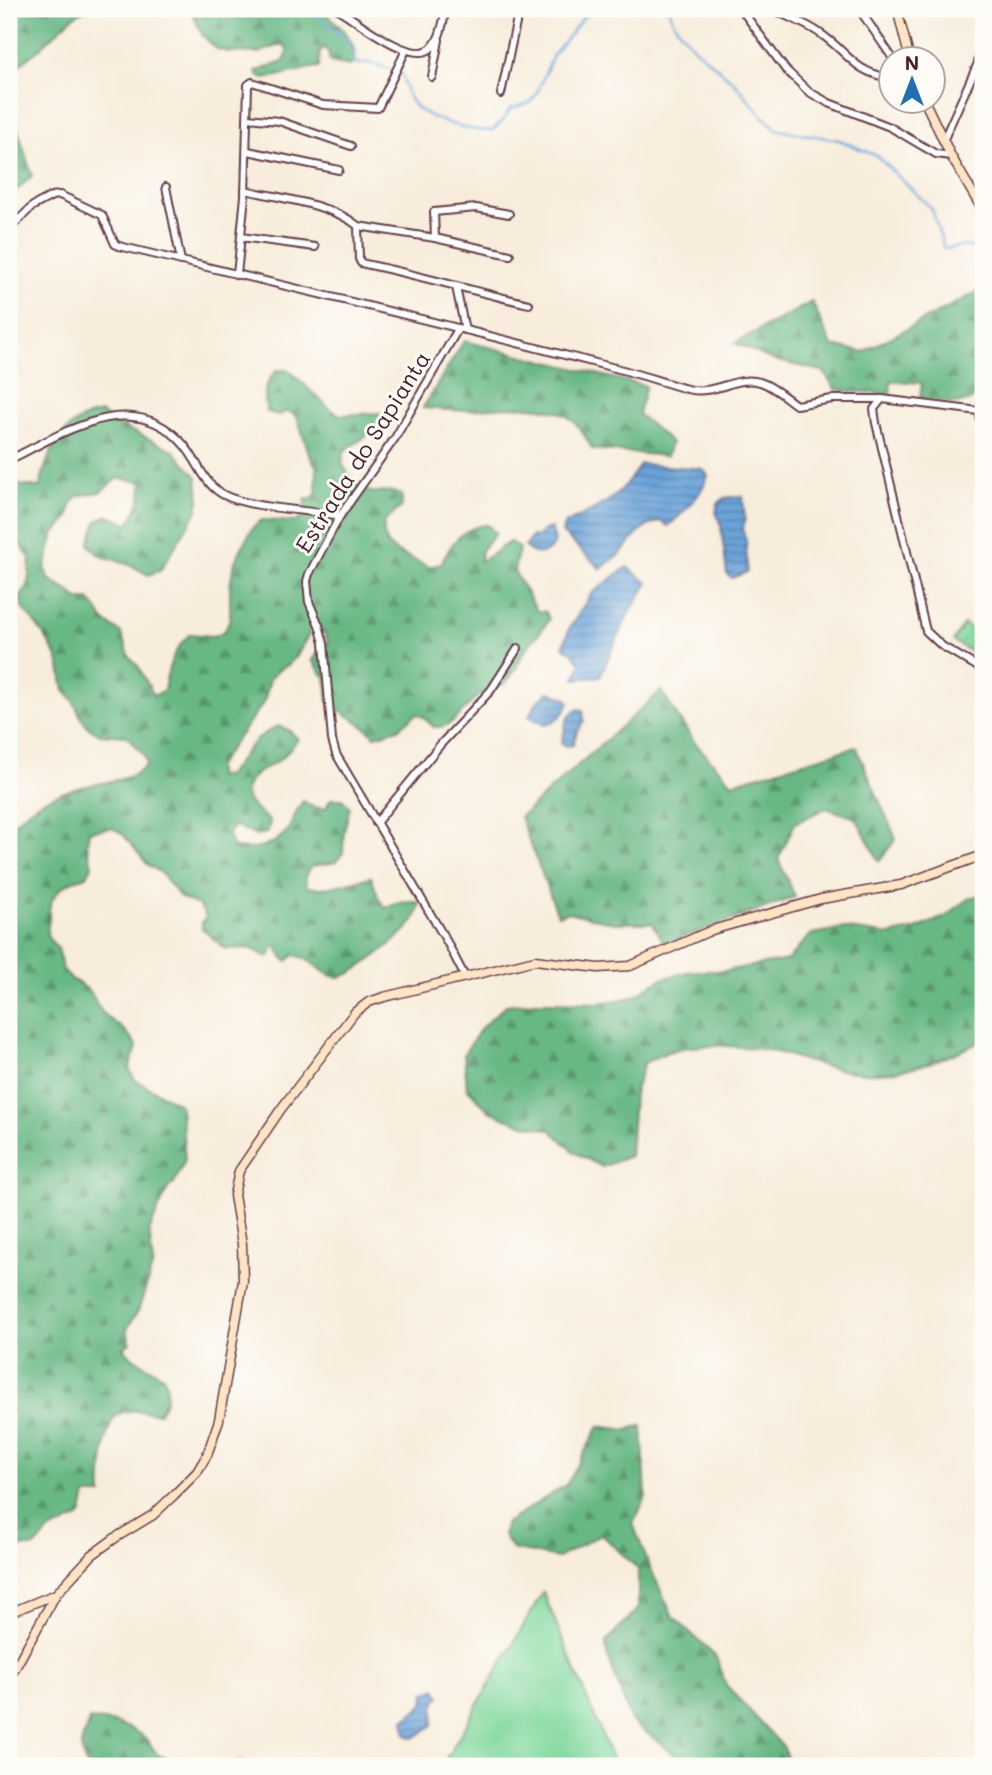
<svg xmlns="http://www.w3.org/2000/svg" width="992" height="1775" viewBox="0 0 992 1775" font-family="Mali,sans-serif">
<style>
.grass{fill:#80d89d;stroke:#657c64;stroke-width:2}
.forest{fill:url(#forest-firs);stroke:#596c58;stroke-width:2}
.park{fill:url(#park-dots);stroke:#657c64;stroke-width:2}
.water{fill:url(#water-rules);stroke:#5a6182;stroke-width:2}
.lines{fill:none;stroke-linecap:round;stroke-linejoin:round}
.stream{stroke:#6aa3d9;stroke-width:2.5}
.street-casing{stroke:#643e46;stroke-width:10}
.secondary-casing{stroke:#643e46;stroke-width:11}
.street{stroke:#fff;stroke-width:6}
.secondary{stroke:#ffe4c6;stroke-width:8}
.labels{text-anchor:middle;stroke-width:6;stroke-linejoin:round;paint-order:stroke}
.street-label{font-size:23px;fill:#4a1f2b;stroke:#fdfcf7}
</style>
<defs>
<pattern id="forest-firs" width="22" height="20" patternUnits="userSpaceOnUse" patternTransform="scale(1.75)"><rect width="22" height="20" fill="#68b884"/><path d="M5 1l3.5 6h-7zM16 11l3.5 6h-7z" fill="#58956c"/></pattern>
<pattern id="park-dots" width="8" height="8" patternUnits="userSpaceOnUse" patternTransform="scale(1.75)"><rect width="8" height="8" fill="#80d89d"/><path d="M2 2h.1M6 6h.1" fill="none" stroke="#70b987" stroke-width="1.8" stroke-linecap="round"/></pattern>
<pattern id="water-rules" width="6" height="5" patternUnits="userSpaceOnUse" patternTransform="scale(1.75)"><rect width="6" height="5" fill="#6aa3d9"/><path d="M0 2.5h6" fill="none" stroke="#5984b0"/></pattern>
</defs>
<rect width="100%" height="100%" fill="#fdfcf7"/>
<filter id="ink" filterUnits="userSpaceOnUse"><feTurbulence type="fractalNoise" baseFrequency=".0143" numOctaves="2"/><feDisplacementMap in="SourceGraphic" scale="14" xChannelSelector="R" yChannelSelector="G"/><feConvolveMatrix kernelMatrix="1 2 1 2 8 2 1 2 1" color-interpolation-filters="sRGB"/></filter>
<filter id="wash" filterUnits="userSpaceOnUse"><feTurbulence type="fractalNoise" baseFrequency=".00686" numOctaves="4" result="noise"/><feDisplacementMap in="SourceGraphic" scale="28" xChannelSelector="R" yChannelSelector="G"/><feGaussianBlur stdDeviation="1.57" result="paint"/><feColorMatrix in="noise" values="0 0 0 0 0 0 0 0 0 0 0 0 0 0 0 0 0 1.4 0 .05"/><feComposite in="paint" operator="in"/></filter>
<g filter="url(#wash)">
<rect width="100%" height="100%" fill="#f8eddc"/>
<polygon class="grass" points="543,1592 615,1766 442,1766"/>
<g class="forest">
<polygon points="9,9 86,9 73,17 37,51 18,66 10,74 9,85"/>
<path d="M 191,9 L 319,9 C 334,19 366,47 350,66 L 330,62 L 328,51 L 324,47 L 320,52 L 319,67 C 301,68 275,80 259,77 L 256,72 L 285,60 L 288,51 L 283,44 L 258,53 L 229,52 L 217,49 L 202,35 Z"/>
<polygon points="9,101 32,176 9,197"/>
<polygon points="981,290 983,290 983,394 981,397 957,404 920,398 922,383 891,381 890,394 836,390 823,371 773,360 735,343 812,302 832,346 863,352"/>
<path d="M 464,341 L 646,386 L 638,414 L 671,442 L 667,456 L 592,449 C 585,436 579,423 565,415 C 539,401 491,409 462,410 C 449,411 436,409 423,408 Z"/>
<path d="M 277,370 L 289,370 L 331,410 L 341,415 L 380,413 L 383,421 L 375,430 L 344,451 L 342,464 C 352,480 360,495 381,492 C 390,491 393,491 402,495 L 402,506 L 384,522 L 384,534 L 388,545 L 397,552 L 429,567 L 441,564 C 451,543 462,527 487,525 L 496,533 L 481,550 L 480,561 C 492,557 499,547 510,542 L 519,548 L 514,571 L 537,611 L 546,612 L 549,619 C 542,632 531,641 523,654 C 517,664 515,673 506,682 C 498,689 490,687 482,693 C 466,703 456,729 434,727 L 422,716 L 416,714 L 398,729 L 375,736 C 362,722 343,714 328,702 L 326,679 L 312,660 L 328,643 L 324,632 L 313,626 L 297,656 L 288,665 L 278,670 L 270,679 L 264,702 L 217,766 L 217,777 L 228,775 C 246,753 250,740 278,726 L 289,730 L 298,739 C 292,746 287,754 280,759 C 267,769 240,777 247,798 C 250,808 263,814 270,822 L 267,833 L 256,835 L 234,825 L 228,835 L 232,847 C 251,852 272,848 286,832 C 293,823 295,811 303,801 L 313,807 L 325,809 L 331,799 L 342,799 L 350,807 L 344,831 L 343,853 L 336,862 L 312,866 L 305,876 L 307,887 C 329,891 348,882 371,877 L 379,899 L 386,908 C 397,903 408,899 420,903 C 418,911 417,917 412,923 C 402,936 351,979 337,977 C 321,975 313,958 294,955 L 287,961 L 284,959 L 276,946 L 273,947 L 271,955 L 267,957 L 249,948 L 225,949 L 202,928 L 202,922 L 206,917 L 199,905 L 181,898 L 160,872 L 148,865 L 122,833 L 112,828 L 89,831 L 87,843 L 92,866 L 87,876 C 67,881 48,894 49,915 C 50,921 47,926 47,931 C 47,941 54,942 58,949 C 61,954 59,963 63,970 C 69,980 80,983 88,990 C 95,996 96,1006 103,1013 C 117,1026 127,1029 137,1047 L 129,1069 L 135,1080 L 179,1104 L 181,1108 L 185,1160 L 174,1183 L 168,1188 L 149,1231 L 153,1264 L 139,1309 L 127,1329 L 130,1343 L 123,1348 L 133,1358 L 163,1376 L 167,1384 L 166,1399 L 160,1413 C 147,1413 128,1407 117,1415 C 104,1425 101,1478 102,1495 L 86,1495 L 82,1513 L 78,1518 L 49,1531 L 35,1547 L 20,1547 L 9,1556 L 9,826 C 18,821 22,816 30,809 C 46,796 72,789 92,785 C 113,780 132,781 147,764 L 143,754 L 127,736 L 100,734 L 90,729 L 83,721 L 73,700 L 64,691 L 60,666 L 56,655 L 44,635 L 21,605 L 21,596 L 27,587 L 29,576 L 30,558 L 9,530 L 9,484 L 40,487 C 47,453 63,419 101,413 L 117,424 L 173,450 L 197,477 L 199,500 L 197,511 L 160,571 L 148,575 C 142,571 135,567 128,564 C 111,557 100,561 89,544 L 97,521 L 107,515 L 128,524 C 137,512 143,497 142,482 L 118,478 L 100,492 L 77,496 L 71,505 L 69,517 L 54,534 L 45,568 L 49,579 L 70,592 L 78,600 L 89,600 L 97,609 L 102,619 L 121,633 L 129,656 L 138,666 L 154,696 L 164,690 C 168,667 173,650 190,634 L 214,636 L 225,631 L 230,618 L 230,585 L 235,561 L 253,527 L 262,520 L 297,522 L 304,511 L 306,499 L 311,499 L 316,494 L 317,468 L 310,456 L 297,417 L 288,411 L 279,415 L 267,412 C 263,394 264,384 277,370 Z"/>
<polygon points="661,691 695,743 732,783 856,747 896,839 879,861 856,818 826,808 795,823 778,859 795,897 665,944 652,923 615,923 568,912 558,915 520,817"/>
<path d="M 983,894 L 983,1040 C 949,1058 904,1075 865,1073 C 833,1071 806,1060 776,1052 C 753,1046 696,1043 674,1050 C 664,1053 653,1059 644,1063 L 634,1094 L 630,1156 L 602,1167 L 574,1152 L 551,1130 L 519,1123 L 489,1111 L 467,1088 L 464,1054 L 482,1027 L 506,1005 L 537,1002 L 600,1003 L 633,997 L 661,979 L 692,971 L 724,971 L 788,960 L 810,935 L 842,928 L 890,935 L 916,929 L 945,917 L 968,899 Z"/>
<polygon points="642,1425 646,1497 633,1524 648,1563 672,1615 716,1657 726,1685 784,1748 789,1766 690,1766 631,1721 607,1654 606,1642 638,1609 638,1569 601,1534 558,1558 512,1549 503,1534 506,1523 567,1484 599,1426 627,1430"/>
<path d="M 90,1720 C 108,1720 133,1726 146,1739 C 152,1744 154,1753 160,1756 C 181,1764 204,1766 225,1765 C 231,1764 236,1762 242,1762 L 245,1766 L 87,1766 C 77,1749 82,1737 90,1720 Z"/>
</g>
<polygon class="park" points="964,624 983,635 983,659 953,641"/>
<g class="water">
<path d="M 641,464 L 703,469 L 708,476 C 701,496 684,513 668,526 L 661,521 C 639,527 637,536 623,551 C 616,558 608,563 601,569 L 562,533 L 564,525 C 581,514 602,508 617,494 C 626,486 633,474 641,464 Z"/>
<polygon points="743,496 745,522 742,529 746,540 747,572 732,578 727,574 721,526 716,512 718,504 724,498"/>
<path d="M 551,528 L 555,542 C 549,555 535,557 525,547 L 532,536 L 536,537 L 545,530 Z"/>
<polygon points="627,567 648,583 628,615 600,676 575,679 581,663 570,650 563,647 569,629 591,594"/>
<path d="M 549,692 L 566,698 L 569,702 C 567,712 554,723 544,725 L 529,716 L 537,702 Z"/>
<path d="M 578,709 L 583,710 L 584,721 L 577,732 L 573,745 L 566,746 L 561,743 C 568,728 560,721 578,709 Z"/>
<path d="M 436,1688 L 440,1696 L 435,1704 L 433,1725 C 425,1729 421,1735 413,1738 L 406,1735 L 404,1720 L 424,1704 L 425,1693 Z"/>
</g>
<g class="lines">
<g class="stream">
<path d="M 303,9 C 318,16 338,30 348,44 C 352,51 352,58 357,64 L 370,63 L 393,70"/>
<polyline points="669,9 674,23 693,47 735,83 762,116 778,130 839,140 877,156 932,209 944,249 964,246 983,249"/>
<path d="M 402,73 C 404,83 407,97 414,105 C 426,119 474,133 493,130 L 504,119 L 510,109 L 530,103 L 536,95 L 553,55 L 590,9"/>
</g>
</g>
</g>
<g filter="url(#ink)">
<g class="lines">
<g class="street-casing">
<g id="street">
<path d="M 338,9 C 356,20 410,64 430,49 C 441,40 443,22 446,9"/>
<polyline points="741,9 785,69 809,92 829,103 890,127 936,154 951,156"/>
<path d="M 771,9 C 788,17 806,23 821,34 C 849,53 853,72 890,78"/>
<polyline points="859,9 894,60"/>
<polyline points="980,9 983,27"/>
<polyline points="432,77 439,40"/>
<polyline points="501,94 519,9"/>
<polyline points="248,118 279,121 351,146"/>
<polyline points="943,141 978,63 983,32"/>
<polyline points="248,151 339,170"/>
<polyline points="166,187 181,261"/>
<path d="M 245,190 C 279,198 332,204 358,226 L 359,259 L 361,263 C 418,275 473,291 529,304"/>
<polyline points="358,226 435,238 510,255"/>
<path d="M 9,229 L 33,206 L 52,196 L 60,195 L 102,215 L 115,244 L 119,246 C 283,285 447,324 611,367 C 636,373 662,382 687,389 C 715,396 735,375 760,382 C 773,386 785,397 796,405 L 832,399 L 882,399 L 979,411"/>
<polyline points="241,237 315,247"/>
<polyline points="435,238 434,212 476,208 509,214"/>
<polyline points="237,275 245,196 248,85 252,82 323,105 378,108 406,50"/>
<polyline points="456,287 465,330"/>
<polyline points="458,329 395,438 340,516 309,574 307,581 309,602 319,625 324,643 332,740 336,754 447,942 465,977"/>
<polyline points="882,399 874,409 876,423 926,631 942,646 983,670"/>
<polyline points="979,411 983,435"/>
<path d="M 9,460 C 62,434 133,385 184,445 C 198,461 204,485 224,495 C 249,508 309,510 340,516"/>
<polyline points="376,823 440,745 491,690 518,648"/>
</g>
</g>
<g class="secondary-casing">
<g id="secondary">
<polyline points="897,9 910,60"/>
<polyline points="925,102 951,156 983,211"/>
<polyline points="9,1613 56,1594"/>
<polyline points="9,1679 56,1594 92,1555 115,1538 153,1515 174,1495 197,1472 207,1455 219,1420 243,1281 242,1244 234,1195 239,1171 281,1109 355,1012 369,1002 384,997 535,960 598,968 630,966 712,930 821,899 901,885 983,855"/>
</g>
</g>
<use href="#street" class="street"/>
<use href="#secondary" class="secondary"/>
</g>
</g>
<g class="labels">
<g class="street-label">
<text transform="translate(363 452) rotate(-58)" y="8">Estrada do Sapianta</text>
</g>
</g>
<rect width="992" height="1775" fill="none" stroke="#fdfcf7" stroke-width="35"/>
<g transform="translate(912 80)"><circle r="33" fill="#fdfcf7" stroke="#b5a4a5" stroke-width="2"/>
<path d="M0-5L12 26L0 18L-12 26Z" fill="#1f6fb2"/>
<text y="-10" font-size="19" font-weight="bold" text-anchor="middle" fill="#4a1f2b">N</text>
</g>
</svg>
